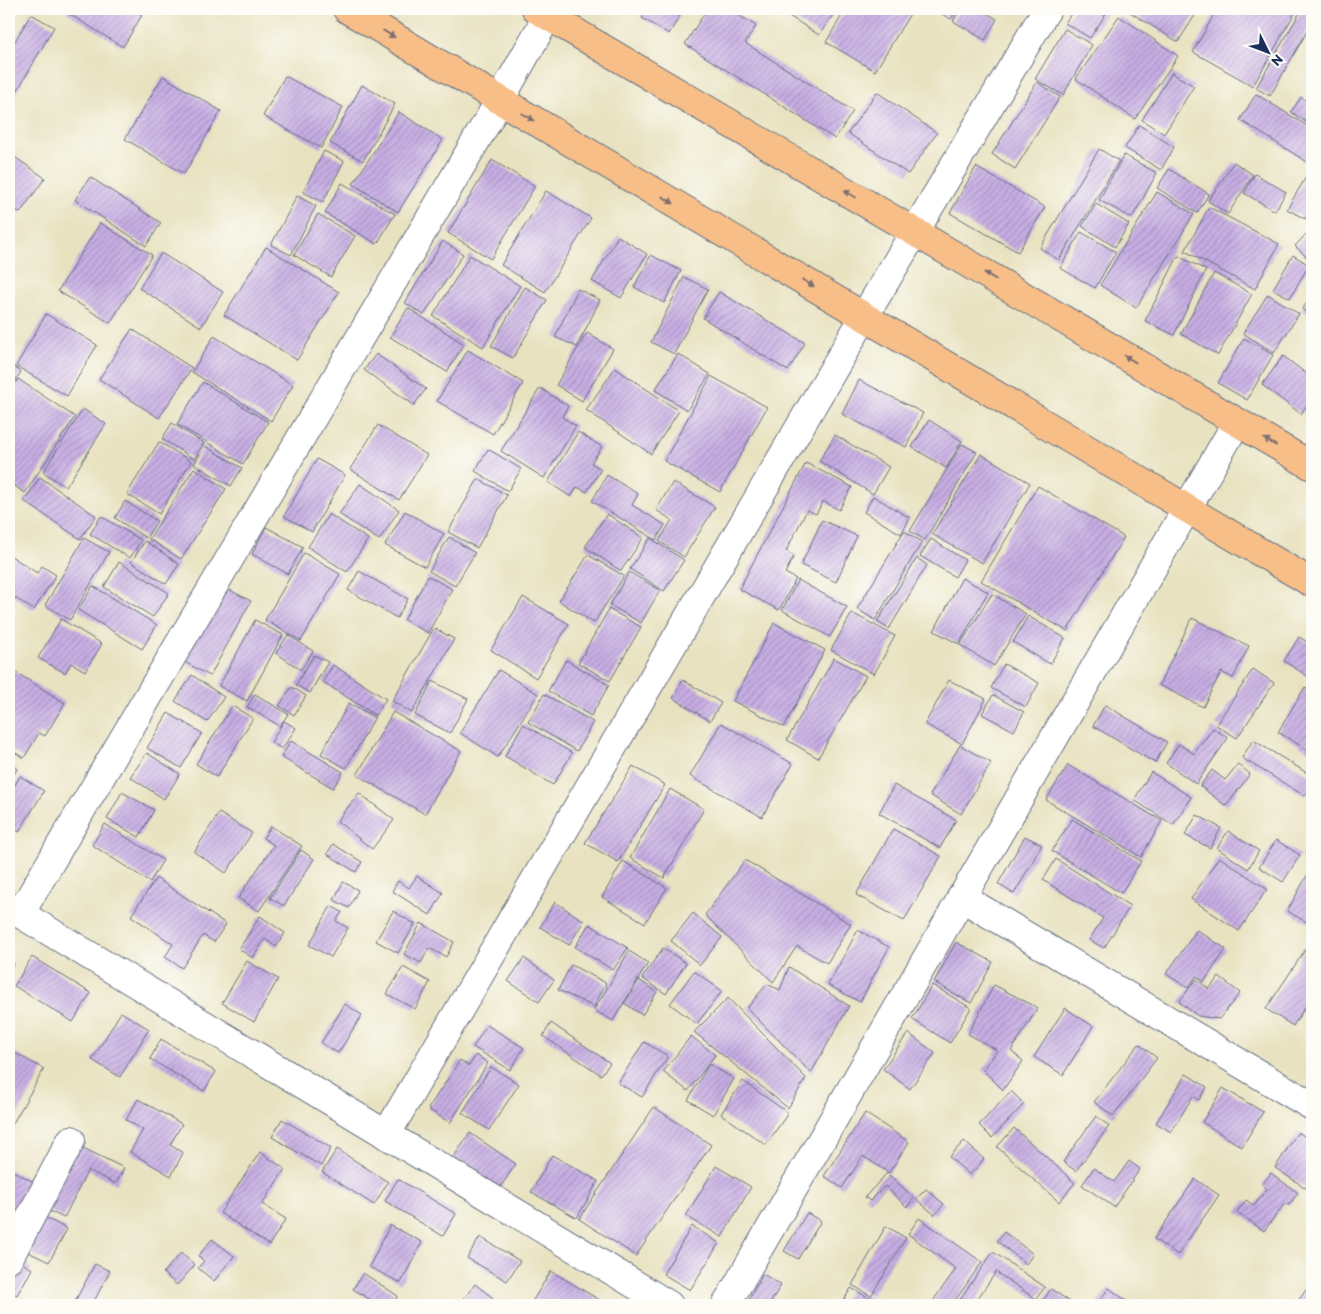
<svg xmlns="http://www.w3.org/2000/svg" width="1321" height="1314" viewBox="0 0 1321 1314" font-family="Itim,sans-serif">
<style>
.building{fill:url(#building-hatch)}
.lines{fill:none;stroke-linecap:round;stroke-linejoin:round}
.minor-casing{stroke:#636e80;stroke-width:30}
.major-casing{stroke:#636e80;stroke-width:30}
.minor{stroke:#fff;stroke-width:28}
.major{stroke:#f7be88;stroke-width:28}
.oneway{fill:#7e6f71}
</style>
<defs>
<pattern id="building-hatch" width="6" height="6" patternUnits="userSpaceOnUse" patternTransform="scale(1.25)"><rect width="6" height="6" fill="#c8aee4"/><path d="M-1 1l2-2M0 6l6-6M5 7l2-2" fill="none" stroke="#a28ebc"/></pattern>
</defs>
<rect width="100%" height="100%" fill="#fdfcf7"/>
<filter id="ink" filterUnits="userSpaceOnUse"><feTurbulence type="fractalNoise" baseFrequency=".02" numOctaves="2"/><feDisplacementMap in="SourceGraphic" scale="10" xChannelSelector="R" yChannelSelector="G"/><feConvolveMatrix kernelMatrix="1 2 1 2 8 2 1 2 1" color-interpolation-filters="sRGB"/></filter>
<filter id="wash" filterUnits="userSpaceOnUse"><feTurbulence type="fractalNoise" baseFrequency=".0096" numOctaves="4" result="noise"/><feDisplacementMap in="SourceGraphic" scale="20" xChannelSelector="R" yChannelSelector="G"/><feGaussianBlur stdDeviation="1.12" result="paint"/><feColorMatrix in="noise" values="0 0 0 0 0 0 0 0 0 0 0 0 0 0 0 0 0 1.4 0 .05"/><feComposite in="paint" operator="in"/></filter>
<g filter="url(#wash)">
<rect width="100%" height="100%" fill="#e8e2c0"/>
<g id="blocks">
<g class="building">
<polygon points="68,9 133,9 142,15 123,47 66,12"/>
<polygon points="647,9 684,9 669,34 642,18"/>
<polygon points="707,9 729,9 756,26 745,43 853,111 835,139 685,44"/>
<polygon points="778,9 837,9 819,35"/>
<polygon points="846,9 913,9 875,71 826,42"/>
<polygon points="932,9 957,9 951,19"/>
<polygon points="960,9 980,9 997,19 985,40 953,21"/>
<polygon points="1074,9 1109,9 1090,38 1065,23"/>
<polygon points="1125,9 1199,9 1178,42"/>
<polygon points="1217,9 1297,9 1253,86 1193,52"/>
<polygon points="1302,9 1312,9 1312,23 1270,96 1256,88"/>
<polygon points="31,14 54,27 9,105 9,51"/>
<polygon points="1119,16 1178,56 1135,119 1076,79"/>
<polygon points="1065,29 1092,45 1063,95 1035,79"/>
<polygon points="1172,73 1194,86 1164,134 1142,120"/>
<polygon points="163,76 221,111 184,174 125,139"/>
<polygon points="285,76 343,107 321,148 263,116"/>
<polygon points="1037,82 1060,97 1015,169 992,154"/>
<polygon points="362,85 395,104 363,161 330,143"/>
<polygon points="877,92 937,133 908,174 848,133"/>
<polygon points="1256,94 1312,129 1312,165 1240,120"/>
<polygon points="1301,97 1312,105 1312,126 1291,112"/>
<polygon points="399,112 443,140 398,212 353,184"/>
<polygon points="1139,125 1174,147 1161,170 1125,148"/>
<polygon points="1099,149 1119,161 1059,260 1040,248"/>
<polygon points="324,151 344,161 323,202 303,192"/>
<polygon points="9,153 45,178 20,213 9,205"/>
<polygon points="1124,155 1157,173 1132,218 1099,200"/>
<polygon points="492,160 535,186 491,259 448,233"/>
<polygon points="1234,162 1253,175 1228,214 1208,201"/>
<polygon points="976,167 1045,207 1018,252 950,213"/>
<polygon points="1312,167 1312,206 1305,219 1287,209"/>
<polygon points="1169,169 1209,194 1197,213 1157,188"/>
<polygon points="1255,174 1286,192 1275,211 1244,193"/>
<polygon points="90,177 161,223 146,246 75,200"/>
<polygon points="342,183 395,214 377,244 325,213"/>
<polygon points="546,191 591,218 545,292 501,265"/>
<polygon points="1157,192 1194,214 1136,308 1100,285"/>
<polygon points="297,196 316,206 291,255 271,245"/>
<polygon points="1096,204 1129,224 1115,247 1082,226"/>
<polygon points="1209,207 1279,244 1255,289 1185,251"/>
<polygon points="318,214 355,236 331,277 294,255"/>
<polygon points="100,223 152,255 110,323 58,291"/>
<polygon points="1311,229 1312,231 1312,262 1295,246"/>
<polygon points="1081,232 1116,252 1095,288 1060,268"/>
<polygon points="618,236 647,254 621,298 592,281"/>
<polygon points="443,241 463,254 424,315 405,303"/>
<polygon points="266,247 339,292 297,360 224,315"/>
<polygon points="161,253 223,292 201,327 139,288"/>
<polygon points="470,255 520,286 483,347 433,316"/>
<polygon points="651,255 681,271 664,303 634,287"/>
<polygon points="1293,255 1309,265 1290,298 1273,289"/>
<polygon points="1178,256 1206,270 1174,335 1145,321"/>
<polygon points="1214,273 1252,294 1218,355 1181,334"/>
<polygon points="684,277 708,289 674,354 651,342"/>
<polygon points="525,287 547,300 513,358 491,346"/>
<polygon points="578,289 600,300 577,347 555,337"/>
<polygon points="719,292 805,343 788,371 703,318"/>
<polygon points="1268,294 1299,314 1274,353 1243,333"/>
<polygon points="1312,297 1312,317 1302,309"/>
<polygon points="408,308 464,344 447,372 390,337"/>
<polygon points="46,314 97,345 67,396 16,366"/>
<polygon points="132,329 192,368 159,418 99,379"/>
<polygon points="587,333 613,349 582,401 556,385"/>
<polygon points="214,336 293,385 271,421 192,372"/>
<polygon points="1244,338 1273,355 1247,400 1218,383"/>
<polygon points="468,350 523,383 493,434 437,401"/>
<polygon points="376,354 426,389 414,405 364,370"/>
<polygon points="678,354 710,374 687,410 655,390"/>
<polygon points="1283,356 1312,378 1312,398 1301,414 1262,385"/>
<polygon points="9,363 21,372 9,389"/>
<polygon points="615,368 679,411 651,454 586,410"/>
<polygon points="711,376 767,407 720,492 664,461"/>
<polygon points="18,379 75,417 25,493 9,482 9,393"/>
<polygon points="859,380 923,413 906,447 842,414"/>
<polygon points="203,382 268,422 243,464 177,424"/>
<polygon points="540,388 568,406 562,417 576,426 544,478 501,451"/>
<polygon points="1312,404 1312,417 1306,411"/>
<polygon points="83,409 106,424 66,487 43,472"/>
<polygon points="929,420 962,441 946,468 912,447"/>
<polygon points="172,423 204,443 194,459 162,439"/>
<polygon points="378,425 427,455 399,500 350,469"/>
<polygon points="578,432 602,447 591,463 601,469 587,492 577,487 571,497 548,482"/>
<polygon points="835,435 889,467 873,494 819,461"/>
<polygon points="159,442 191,461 159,514 127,494"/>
<polygon points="962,444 977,452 925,540 910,531"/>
<polygon points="205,446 242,468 231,486 194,464"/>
<polygon points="488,449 521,469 508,491 475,471"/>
<polygon points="981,454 1030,483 982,563 932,534"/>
<polygon points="317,459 345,475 312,532 284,516"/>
<polygon points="806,463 852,487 839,510 823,501 816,514 807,510 786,551 794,556 785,573 796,579 779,610 739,589"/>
<polygon points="194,468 226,489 181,559 149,539"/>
<polygon points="607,475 638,494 632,505 665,525 656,540 592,501"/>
<polygon points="40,477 96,516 80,539 24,501"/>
<polygon points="478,479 507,495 477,548 448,532"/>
<polygon points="673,482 715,507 684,557 659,541 672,520 656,510"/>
<polygon points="360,484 399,510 379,540 339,514"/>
<polygon points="1038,486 1124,537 1067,631 981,581"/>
<polygon points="873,496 910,518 901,534 864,512"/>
<polygon points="125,501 157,521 146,538 115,518"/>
<polygon points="405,511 444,534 425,567 385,545"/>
<polygon points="329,514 368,539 347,572 308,547"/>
<polygon points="607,514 643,538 621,571 585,547"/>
<polygon points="101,516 141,540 130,558 90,534"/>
<polygon points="822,520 857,536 836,582 801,565"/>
<polygon points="266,527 303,547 288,574 252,554"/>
<polygon points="904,531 922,542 875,620 857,609"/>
<polygon points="449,537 475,553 455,586 429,571"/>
<polygon points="84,538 109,552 70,620 45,605"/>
<polygon points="650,538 684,560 664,591 630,569"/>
<polygon points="931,539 965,560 955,577 920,556"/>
<polygon points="145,541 179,564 166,584 131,562"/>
<polygon points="304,553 340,574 301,641 265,620"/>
<polygon points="588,555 624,576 594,623 559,601"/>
<polygon points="11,556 37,573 42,566 56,575 34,610 9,594 9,559"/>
<polygon points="917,558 927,565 889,629 877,622"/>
<polygon points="119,562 169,593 153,617 104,587"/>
<polygon points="359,571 408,599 397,618 348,590"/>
<polygon points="629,572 660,590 641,623 610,605"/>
<polygon points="428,576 452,589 428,633 404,620"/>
<polygon points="962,578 988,592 959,644 934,631"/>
<polygon points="798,580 847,607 830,637 782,610"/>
<polygon points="93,586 157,625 142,649 78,610"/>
<polygon points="224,587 251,601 210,676 183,661"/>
<polygon points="992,594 1026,614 994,666 960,645"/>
<polygon points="523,597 569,624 536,678 491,650"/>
<polygon points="609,609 641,627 610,681 578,663"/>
<polygon points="852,613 895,636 874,674 831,650"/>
<polygon points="1028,616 1065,638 1050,664 1013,642"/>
<polygon points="1192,618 1249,646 1233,678 1221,672 1203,707 1159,685"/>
<polygon points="61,619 102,644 85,671 71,663 65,673 38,658"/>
<polygon points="255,620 283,635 247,701 219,686"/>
<polygon points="774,623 825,650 784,727 733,701"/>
<polygon points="434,628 454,639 412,713 392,701"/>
<polygon points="288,635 313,651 301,670 276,653"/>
<polygon points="1299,637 1312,645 1312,679 1284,661"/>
<polygon points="314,655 328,662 310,693 296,685"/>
<polygon points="834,658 866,676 818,758 787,740"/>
<polygon points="566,660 609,685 591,716 548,691"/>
<polygon points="1004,664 1039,683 1026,707 991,688"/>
<polygon points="333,665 386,699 375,715 323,682"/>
<polygon points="9,668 65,703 45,736 39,733 24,758 9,749"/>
<polygon points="1253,669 1274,683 1237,738 1216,725"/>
<polygon points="499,670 538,694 498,757 460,733"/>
<polygon points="192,675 224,697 207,722 175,701"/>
<polygon points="683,680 721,703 710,721 673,698"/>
<polygon points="949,680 986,699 962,744 925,724"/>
<polygon points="432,681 468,699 450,733 415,715"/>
<polygon points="292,687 306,696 294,715 279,706"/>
<polygon points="1305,687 1312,691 1312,753 1278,732"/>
<polygon points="255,694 288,714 280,726 247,707"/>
<polygon points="544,694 593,722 577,751 528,722"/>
<polygon points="993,695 1024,712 1014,731 982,714"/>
<polygon points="349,703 375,717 346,768 321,754"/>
<polygon points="1105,705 1167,742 1155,763 1093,726"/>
<polygon points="232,706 253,718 217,777 196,764"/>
<polygon points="393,712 461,751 425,814 357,775"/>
<polygon points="168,713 202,733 181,768 147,748"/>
<polygon points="284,721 296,728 282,749 271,742"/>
<polygon points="721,723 793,764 762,817 690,776"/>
<polygon points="523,724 572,753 553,785 505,756"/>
<polygon points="1213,728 1228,738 1196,784 1166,763 1179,744 1194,754"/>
<polygon points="1253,740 1312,776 1312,783 1305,796 1242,758"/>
<polygon points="291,741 343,772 333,788 281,757"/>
<polygon points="960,745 991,763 961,814 930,795"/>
<polygon points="147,753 180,774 164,799 130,777"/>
<polygon points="9,764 17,769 9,783"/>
<polygon points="1238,764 1250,774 1226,806 1200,786 1212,770 1225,780"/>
<polygon points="1068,765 1162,821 1141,857 1046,800"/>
<polygon points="633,766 665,785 618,862 585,843"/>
<polygon points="1151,772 1191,797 1173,825 1134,800"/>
<polygon points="20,776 44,791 19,832 9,826 9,796"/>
<polygon points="894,785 956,820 940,848 879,813"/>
<polygon points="670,789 704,809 664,878 630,858"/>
<polygon points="122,792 154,810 139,837 107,819"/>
<polygon points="359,793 394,820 372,849 337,821"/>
<polygon points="219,813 252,833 226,873 194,852"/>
<polygon points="1197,815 1221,828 1210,848 1185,835"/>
<polygon points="1072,819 1141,861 1121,893 1052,851"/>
<polygon points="105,824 163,860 150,882 92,845"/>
<polygon points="271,826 302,846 259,911 238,898 274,845 263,838"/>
<polygon points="893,829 941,856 904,921 856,895"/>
<polygon points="1228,831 1259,851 1248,869 1217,848"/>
<polygon points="1025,836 1042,845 1014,894 998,884"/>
<polygon points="1276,840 1300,855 1283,882 1259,867"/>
<polygon points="333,844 362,862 356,872 327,854"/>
<polygon points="1312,844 1312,858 1306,854"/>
<polygon points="301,850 314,859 284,906 270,898"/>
<polygon points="1219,857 1267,889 1239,931 1191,899"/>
<polygon points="1056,859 1130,906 1104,948 1089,940 1103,918 1043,880"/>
<polygon points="745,860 851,924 827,963 797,946 773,982 705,915"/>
<polygon points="623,861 667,888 645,923 602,897"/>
<polygon points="1312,867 1312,920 1310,924 1287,911"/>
<polygon points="417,876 443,893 430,915 392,891 398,881 409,888"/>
<polygon points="156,878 226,924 214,942 203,935 182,968 165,957 173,944 131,916"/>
<polygon points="343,882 358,890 349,908 334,900"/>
<polygon points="555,902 584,921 569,945 540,927"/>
<polygon points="331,906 342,912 336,921 348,928 331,957 309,945"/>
<polygon points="393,911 415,924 398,953 376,941"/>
<polygon points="693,913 722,937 700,965 671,941"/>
<polygon points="260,916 285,933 276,947 265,939 253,958 239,949"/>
<polygon points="421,923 454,942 446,957 429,948 421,963 404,954"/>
<polygon points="589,924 628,948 613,970 575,947"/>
<polygon points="858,930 889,947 860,1002 828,985"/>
<polygon points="1197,930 1226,949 1204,982 1196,976 1188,988 1166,974"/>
<polygon points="956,942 993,962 971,1003 934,982"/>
<polygon points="1307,947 1312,950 1312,996 1293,1026 1266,1009"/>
<polygon points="663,948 686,963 666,994 642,978"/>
<polygon points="629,951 648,963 613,1021 594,1010"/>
<polygon points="32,957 91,993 73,1022 14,986"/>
<polygon points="524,958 554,980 539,1002 508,981"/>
<polygon points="9,961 14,964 9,972"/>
<polygon points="247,961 278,979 254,1022 222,1003"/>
<polygon points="571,965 606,983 594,1007 558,990"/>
<polygon points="403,967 430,982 415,1009 387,994"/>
<polygon points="789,967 849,1006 811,1073 747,1008 767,984 780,990"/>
<polygon points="694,971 722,991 697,1024 670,1004"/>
<polygon points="1219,977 1240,993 1219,1019 1198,1016 1179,1002 1196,979 1209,989"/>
<polygon points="639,980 657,992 642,1015 624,1003"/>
<polygon points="932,985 971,1008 950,1043 912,1019"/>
<polygon points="994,985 1038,1008 1011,1051 1023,1061 1003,1090 983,1070 997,1050 968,1034"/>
<polygon points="728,998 806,1078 788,1108 694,1032"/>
<polygon points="345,1004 362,1015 338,1053 321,1043"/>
<polygon points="1065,1008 1093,1026 1063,1075 1034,1057"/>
<polygon points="121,1012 149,1029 120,1077 92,1060"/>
<polygon points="551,1023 610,1063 601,1075 543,1036"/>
<polygon points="487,1025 524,1048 510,1070 473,1047"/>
<polygon points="908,1033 935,1053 910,1089 883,1069"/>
<polygon points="691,1036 715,1055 688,1091 663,1072"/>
<polygon points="161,1039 216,1072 204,1091 150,1059"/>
<polygon points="644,1042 668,1056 642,1097 618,1083"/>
<polygon points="1139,1044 1157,1058 1113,1116 1094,1102"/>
<polygon points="15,1053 44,1069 9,1130 9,1064"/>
<polygon points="476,1055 488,1063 450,1123 428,1109 460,1060 469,1066"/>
<polygon points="709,1064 734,1079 713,1115 688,1100"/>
<polygon points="491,1067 519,1084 489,1130 462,1113"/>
<polygon points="1186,1074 1207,1087 1199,1100 1193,1096 1171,1132 1156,1123"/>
<polygon points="743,1081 788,1113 766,1145 721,1114"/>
<polygon points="1223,1088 1263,1112 1242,1147 1202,1122"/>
<polygon points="1011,1091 1024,1104 992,1138 979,1125"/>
<polygon points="138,1099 182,1124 170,1145 183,1153 171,1176 130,1152 143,1130 126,1120"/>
<polygon points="654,1107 711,1145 636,1256 579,1219"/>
<polygon points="865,1113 909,1142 889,1173 863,1156 842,1188 824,1176"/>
<polygon points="1096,1116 1109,1126 1076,1171 1063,1162"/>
<polygon points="282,1119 331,1148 321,1166 272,1137"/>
<polygon points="1014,1128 1075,1183 1059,1202 997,1147"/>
<polygon points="1298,1132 1312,1141 1312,1192 1275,1168"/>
<polygon points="470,1133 516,1164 499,1189 453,1158"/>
<polygon points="964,1141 984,1159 970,1175 949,1157"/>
<polygon points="79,1146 124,1168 116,1184 88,1170 64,1218 47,1210"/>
<polygon points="337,1149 388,1182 374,1205 322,1172"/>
<polygon points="260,1152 285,1169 262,1204 286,1219 269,1245 220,1213"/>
<polygon points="552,1155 598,1181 577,1218 531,1192"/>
<polygon points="1129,1161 1140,1169 1114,1207 1082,1185 1094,1168 1114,1182"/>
<polygon points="716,1166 751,1187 722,1237 686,1216"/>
<polygon points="9,1169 43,1187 9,1255"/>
<polygon points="887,1173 914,1198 907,1207 885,1186 870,1201 865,1197"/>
<polygon points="1271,1173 1298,1193 1289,1205 1285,1203 1264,1231 1237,1212 1246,1200 1254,1206 1267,1189 1262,1185"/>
<polygon points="398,1179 456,1214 443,1236 385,1201"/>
<polygon points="1195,1179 1219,1195 1178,1255 1154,1239"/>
<polygon points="926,1189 944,1204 935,1215 916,1199"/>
<polygon points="807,1213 821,1221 798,1259 784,1251"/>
<polygon points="44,1217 67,1229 49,1262 26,1251"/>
<polygon points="919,1218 982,1262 952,1305 930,1305 956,1269 908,1234"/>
<polygon points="390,1225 422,1242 401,1283 369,1267"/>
<polygon points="692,1226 719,1243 690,1290 663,1274"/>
<polygon points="886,1226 906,1238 871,1296 852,1285"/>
<polygon points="1004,1232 1033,1254 1026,1264 997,1241"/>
<polygon points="480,1237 520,1261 507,1281 467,1258"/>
<polygon points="212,1239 234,1256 214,1281 198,1268 204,1261 198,1256"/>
<polygon points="993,1252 1045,1287 1036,1299 996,1272 973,1305 956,1305"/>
<polygon points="181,1253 195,1265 177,1285 163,1273"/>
<polygon points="19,1261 32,1269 17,1295 9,1290 9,1278"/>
<polygon points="95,1264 110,1271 92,1305 73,1305"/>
<polygon points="551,1271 608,1305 530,1305"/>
<polygon points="363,1273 398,1296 392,1305 379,1305 353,1289"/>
<polygon points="763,1274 781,1285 769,1305 746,1305"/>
<polygon points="1312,1282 1312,1305 1295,1305"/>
<polygon points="475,1284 493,1298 488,1305 459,1305"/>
<polygon points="851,1288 873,1300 870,1305 841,1305"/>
<polygon points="1109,1288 1132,1305 1096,1305"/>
<polygon points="1051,1289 1075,1305 1040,1305"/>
<polygon points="286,1299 294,1305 281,1305"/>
</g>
</g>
</g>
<g filter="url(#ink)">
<use href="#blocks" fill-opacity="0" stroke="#636e80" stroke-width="1"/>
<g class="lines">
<g class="minor-casing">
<g id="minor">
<polyline points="961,897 1312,1106"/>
<polyline points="9,907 669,1305"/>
<polyline points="20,914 500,100 548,15"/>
<polyline points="386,1135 864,317 1047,9"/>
<polyline points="9,1258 71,1140"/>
<polyline points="726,1305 1237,422"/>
</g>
</g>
<g class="major-casing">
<g id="major">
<polyline points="347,9 1312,583"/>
<polyline points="536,9 1312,466"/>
</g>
</g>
<use href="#minor" class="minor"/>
<use href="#major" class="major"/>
</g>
<defs><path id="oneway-solid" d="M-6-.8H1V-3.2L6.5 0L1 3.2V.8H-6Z" transform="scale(1.25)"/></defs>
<g class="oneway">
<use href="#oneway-solid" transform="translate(389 34) rotate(31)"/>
<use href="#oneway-solid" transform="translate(528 117) rotate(31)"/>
<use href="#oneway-solid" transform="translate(850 194) rotate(-149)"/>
<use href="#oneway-solid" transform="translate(668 200) rotate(31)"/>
<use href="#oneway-solid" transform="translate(990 276) rotate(-149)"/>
<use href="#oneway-solid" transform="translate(808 283) rotate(31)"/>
<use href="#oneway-solid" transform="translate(1130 359) rotate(-149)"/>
<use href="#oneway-solid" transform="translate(1270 442) rotate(-149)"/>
</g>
</g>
<rect width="1321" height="1314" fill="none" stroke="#fdfcf7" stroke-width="30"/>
<g transform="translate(1268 52) rotate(132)" stroke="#fdfcf7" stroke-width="4" paint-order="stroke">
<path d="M0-4L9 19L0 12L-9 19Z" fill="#1b2f5e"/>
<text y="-8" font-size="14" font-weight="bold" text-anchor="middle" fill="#1b2f5e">N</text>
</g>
</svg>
